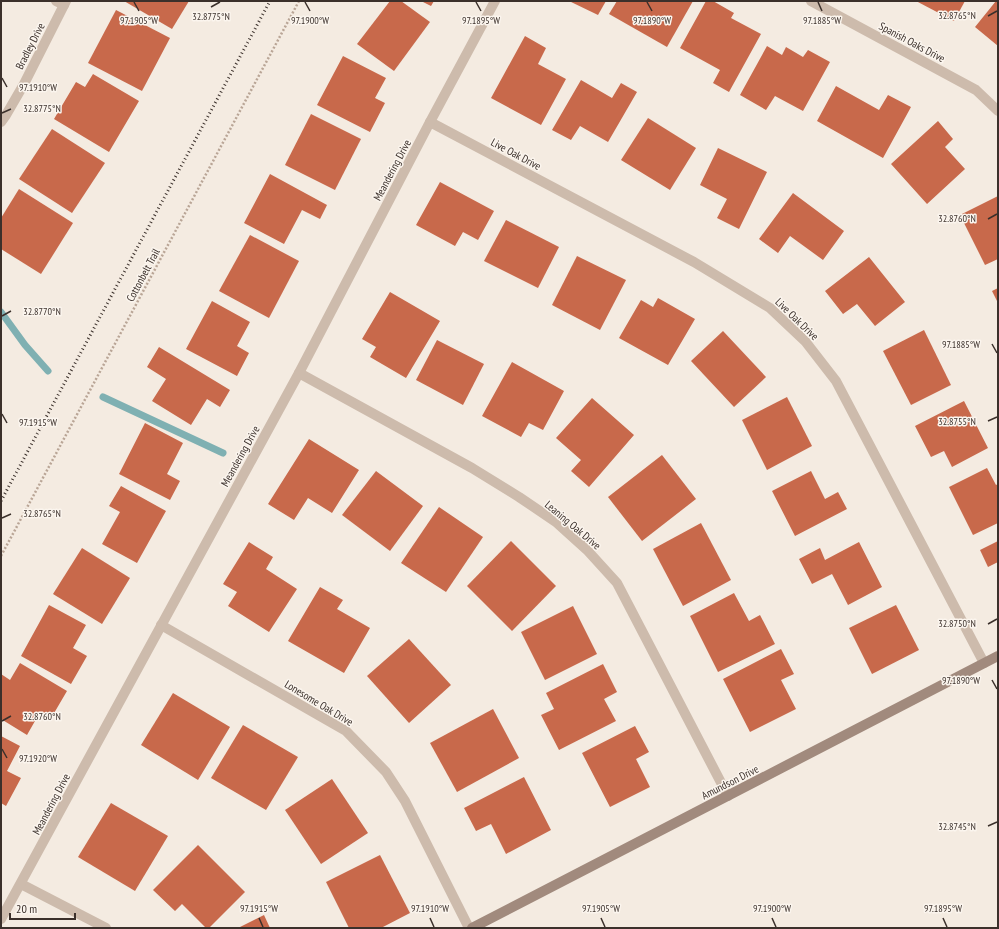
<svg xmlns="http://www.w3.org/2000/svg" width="999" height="929" viewBox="0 0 999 929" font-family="'PT Sans Narrow',sans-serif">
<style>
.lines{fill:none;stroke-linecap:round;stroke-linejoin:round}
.stream{stroke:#7fb0b2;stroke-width:7}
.building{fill:#c8694b}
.path{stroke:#b9a596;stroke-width:2.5;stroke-dasharray:2 2;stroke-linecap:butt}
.lane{stroke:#cdbbac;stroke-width:10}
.street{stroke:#cdbbac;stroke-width:10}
.secondary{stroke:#a18a7d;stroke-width:10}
.rail{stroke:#3b302b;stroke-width:3;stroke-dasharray:1 3;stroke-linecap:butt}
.ticks{fill:none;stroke:#3b302b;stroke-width:1.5}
.labels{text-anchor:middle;stroke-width:3;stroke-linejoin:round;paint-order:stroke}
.street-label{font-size:11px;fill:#3b302b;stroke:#fbf5ee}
.ticks-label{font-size:10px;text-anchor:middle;fill:#3b302b;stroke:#fbf5ee;stroke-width:3;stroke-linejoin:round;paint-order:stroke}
</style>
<rect width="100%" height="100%" fill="#f4ebe1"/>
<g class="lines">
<g class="stream">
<polyline points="1,312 25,345 48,371"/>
<polyline points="103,397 223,453"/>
</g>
</g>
<g class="building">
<polygon points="124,1 189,1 172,29"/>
<polygon points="390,1 401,1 430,22 394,71 357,44"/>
<polygon points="421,1 434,1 431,6"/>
<polygon points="569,1 606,1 598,15"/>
<polygon points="617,1 693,1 667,47 609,14"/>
<polygon points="706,1 713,1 734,13 731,18 761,34 729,92 713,83 720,70 680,48"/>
<polygon points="916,1 965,1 954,21"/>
<polygon points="996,1 998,1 998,46 975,27"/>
<polygon points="116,10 170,38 142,91 88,63"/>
<polygon points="525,36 546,48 538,64 566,79 541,125 491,98"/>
<polygon points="767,46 782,55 786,47 803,57 808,50 830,62 803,111 775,96 766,110 740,95"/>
<polygon points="343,56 386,78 375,98 385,103 370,132 317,105"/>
<polygon points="93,74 139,101 109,152 54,119 76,82 85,87"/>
<polygon points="581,80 612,98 621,83 637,92 608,142 580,126 571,140 552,130"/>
<polygon points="836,86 879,110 888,95 911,107 883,158 817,121"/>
<polygon points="311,114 361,139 335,190 285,165"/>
<polygon points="648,118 696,148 670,190 621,160"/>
<polygon points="938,121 953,139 945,147 965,169 927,204 891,164"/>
<polygon points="52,129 105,163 72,213 19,179"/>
<polygon points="718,148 767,172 739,229 717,218 727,199 700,185"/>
<polygon points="270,174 327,205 320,219 302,210 284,244 244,223"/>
<polygon points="440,182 494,211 478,240 463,232 455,246 416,225"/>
<polygon points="19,189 73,223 41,274 1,249 1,218"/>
<polygon points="793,193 844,231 823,260 790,236 778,253 759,239"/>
<polygon points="998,196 998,259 985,265 960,215"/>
<polygon points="506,220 559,247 538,288 484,261"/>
<polygon points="250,235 299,261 269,318 219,291"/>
<polygon points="577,256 626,280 600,330 552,305"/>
<polygon points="869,257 905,302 875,326 857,304 843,314 825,291"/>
<polygon points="998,288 998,303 992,291"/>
<polygon points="390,292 440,321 406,378 370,357 376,347 362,339"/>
<polygon points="658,298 695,319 668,365 619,338 641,300 653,307"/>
<polygon points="212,301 250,322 237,346 249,353 237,376 186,349"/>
<polygon points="924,330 951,385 911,405 883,351"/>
<polygon points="723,331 766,377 734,407 691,361"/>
<polygon points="437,340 484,364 463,405 416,380"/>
<polygon points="159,347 230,390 220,407 207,399 191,425 152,401 166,379 147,367"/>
<polygon points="512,362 564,391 543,430 529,423 521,437 482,416"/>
<polygon points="787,397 812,446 767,470 742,420"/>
<polygon points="592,398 634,435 589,487 571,471 581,460 556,438"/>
<polygon points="964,401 988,448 952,467 944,451 931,457 915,426"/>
<polygon points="145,423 183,443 167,474 180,481 170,500 119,474"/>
<polygon points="309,439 359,470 332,513 308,498 294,520 268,504"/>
<polygon points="662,455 696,499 642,541 608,497"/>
<polygon points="987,468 996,485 998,484 998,523 973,535 949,487"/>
<polygon points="376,471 423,506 390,551 342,515"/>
<polygon points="811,471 825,499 838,492 847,509 795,536 772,491"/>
<polygon points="121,486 166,511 137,563 102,544 120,512 109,506"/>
<polygon points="439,507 483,537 446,592 401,563"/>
<polygon points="701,523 731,580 683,606 653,549"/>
<polygon points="511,541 556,586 512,631 467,586"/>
<polygon points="998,541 998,562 988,567 980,550"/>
<polygon points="249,542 273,557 266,569 297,589 269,632 228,606 237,592 223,584"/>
<polygon points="859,542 882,587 848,605 832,574 812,584 799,559 820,548 825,560"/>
<polygon points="82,548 130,578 102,624 53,594"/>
<polygon points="320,587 343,600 337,609 370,628 344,673 288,641"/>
<polygon points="734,593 749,621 760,615 775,644 718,672 690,616"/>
<polygon points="49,605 86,625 73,648 87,656 71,684 21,656"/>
<polygon points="896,605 919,650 872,674 849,628"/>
<polygon points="573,606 597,654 545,680 521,632"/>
<polygon points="409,639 451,685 409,723 367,676"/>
<polygon points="781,649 794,674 781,680 796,709 750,732 723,679"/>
<polygon points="20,663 67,691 50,720 39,714 27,735 1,719 1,674 10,680"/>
<polygon points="603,664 617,692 604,699 616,721 559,750 541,715 554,709 546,693"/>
<polygon points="173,693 230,727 198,780 141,745"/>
<polygon points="493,709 519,758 457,792 430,743"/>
<polygon points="243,725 298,757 266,810 211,778"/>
<polygon points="635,726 649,752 636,759 650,787 610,807 582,753"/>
<polygon points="1,736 20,746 7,771 21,778 6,806 1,803"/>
<polygon points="524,777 551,830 506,854 491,824 476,831 464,808"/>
<polygon points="332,779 368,833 321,864 285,810"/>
<polygon points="111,803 168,836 135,891 78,857"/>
<polygon points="198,845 245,892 209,928 206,928 182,904 175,911 153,890"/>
<polygon points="380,855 410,913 381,928 349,928 326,882"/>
<polygon points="264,915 270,928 238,928"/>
</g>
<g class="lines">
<polyline class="path" points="1,556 299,1"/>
<polyline class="lane" points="56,1 64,5"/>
<g class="street">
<polyline points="811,1 976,90 998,111"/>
<polyline points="1,122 6,115 24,84 66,1"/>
<polyline points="430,122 694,262 770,308 805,341 836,381 984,663"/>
<polyline points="299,373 472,468 519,497 556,522 587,550 617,583 728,796"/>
<polyline points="161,625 346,731 386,772 405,801 469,928"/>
<polyline points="21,884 106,928"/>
<polyline points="1,919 299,373 430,122 495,1"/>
</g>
<polyline class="secondary" points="472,928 998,656"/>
<polyline class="rail" points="1,501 270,1"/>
</g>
<path class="ticks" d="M 134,2 L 139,11M 305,2 L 310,11M 476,2 L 481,11M 647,2 L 652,11M 818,2 L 822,11M 211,7 L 220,2M 988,16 L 997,11M 2,78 L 7,87M 2,113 L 11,109M 988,219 L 997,214M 2,316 L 11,311M 992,344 L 997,353M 2,414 L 7,423M 988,421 L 997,417M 2,518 L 11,514M 988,624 L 997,619M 992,680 L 997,689M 2,721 L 11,716M 2,749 L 7,758M 988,826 L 997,822M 259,918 L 263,927M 430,918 L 434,927M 601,918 L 605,927M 772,918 L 776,927M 943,918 L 947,927"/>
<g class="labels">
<g class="street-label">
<text transform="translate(912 42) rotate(28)" y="4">Spanish Oaks Drive</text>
<text transform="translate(30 46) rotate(-63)" y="4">Bradley Drive</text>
<text transform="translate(516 154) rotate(28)" y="4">Live Oak Drive</text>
<text transform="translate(392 170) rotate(-62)" y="4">Meandering Drive</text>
<text transform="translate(143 275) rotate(-62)" y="4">Cottonbelt Trail</text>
<text transform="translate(797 319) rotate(44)" y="4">Live Oak Drive</text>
<text transform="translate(240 456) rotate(-61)" y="4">Meandering Drive</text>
<text transform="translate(573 525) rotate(40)" y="4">Leaning Oak Drive</text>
<text transform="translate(319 703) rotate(31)" y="4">Lonesome Oak Drive</text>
<text transform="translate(730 782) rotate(-27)" y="4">Amundson Drive</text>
<text transform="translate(51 804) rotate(-62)" y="4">Meandering Drive</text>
</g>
</g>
<g class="ticks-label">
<text x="957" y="19">32.8765°N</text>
<text x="211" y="20">32.8775°N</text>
<text x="139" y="24">97.1905°W</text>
<text x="310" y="24">97.1900°W</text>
<text x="481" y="24">97.1895°W</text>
<text x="652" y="24">97.1890°W</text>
<text x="822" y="24">97.1885°W</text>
<text x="38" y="91">97.1910°W</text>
<text x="42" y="112">32.8775°N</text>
<text x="957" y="222">32.8760°N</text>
<text x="42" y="315">32.8770°N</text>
<text x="961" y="348">97.1885°W</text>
<text x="957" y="425">32.8755°N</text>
<text x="38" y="426">97.1915°W</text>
<text x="42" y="517">32.8765°N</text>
<text x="957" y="627">32.8750°N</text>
<text x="961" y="684">97.1890°W</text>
<text x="42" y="720">32.8760°N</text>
<text x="38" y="762">97.1920°W</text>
<text x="957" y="830">32.8745°N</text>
<text x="259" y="912">97.1915°W</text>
<text x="430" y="912">97.1910°W</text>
<text x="601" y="912">97.1905°W</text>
<text x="772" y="912">97.1900°W</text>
<text x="943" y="912">97.1895°W</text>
</g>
<rect width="999" height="929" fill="none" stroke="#3b302b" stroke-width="4"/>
<path d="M10 913v6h65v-6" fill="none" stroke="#3b302b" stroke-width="2"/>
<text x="16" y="913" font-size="12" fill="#3b302b" stroke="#fbf5ee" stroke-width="3" paint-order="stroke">20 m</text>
</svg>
